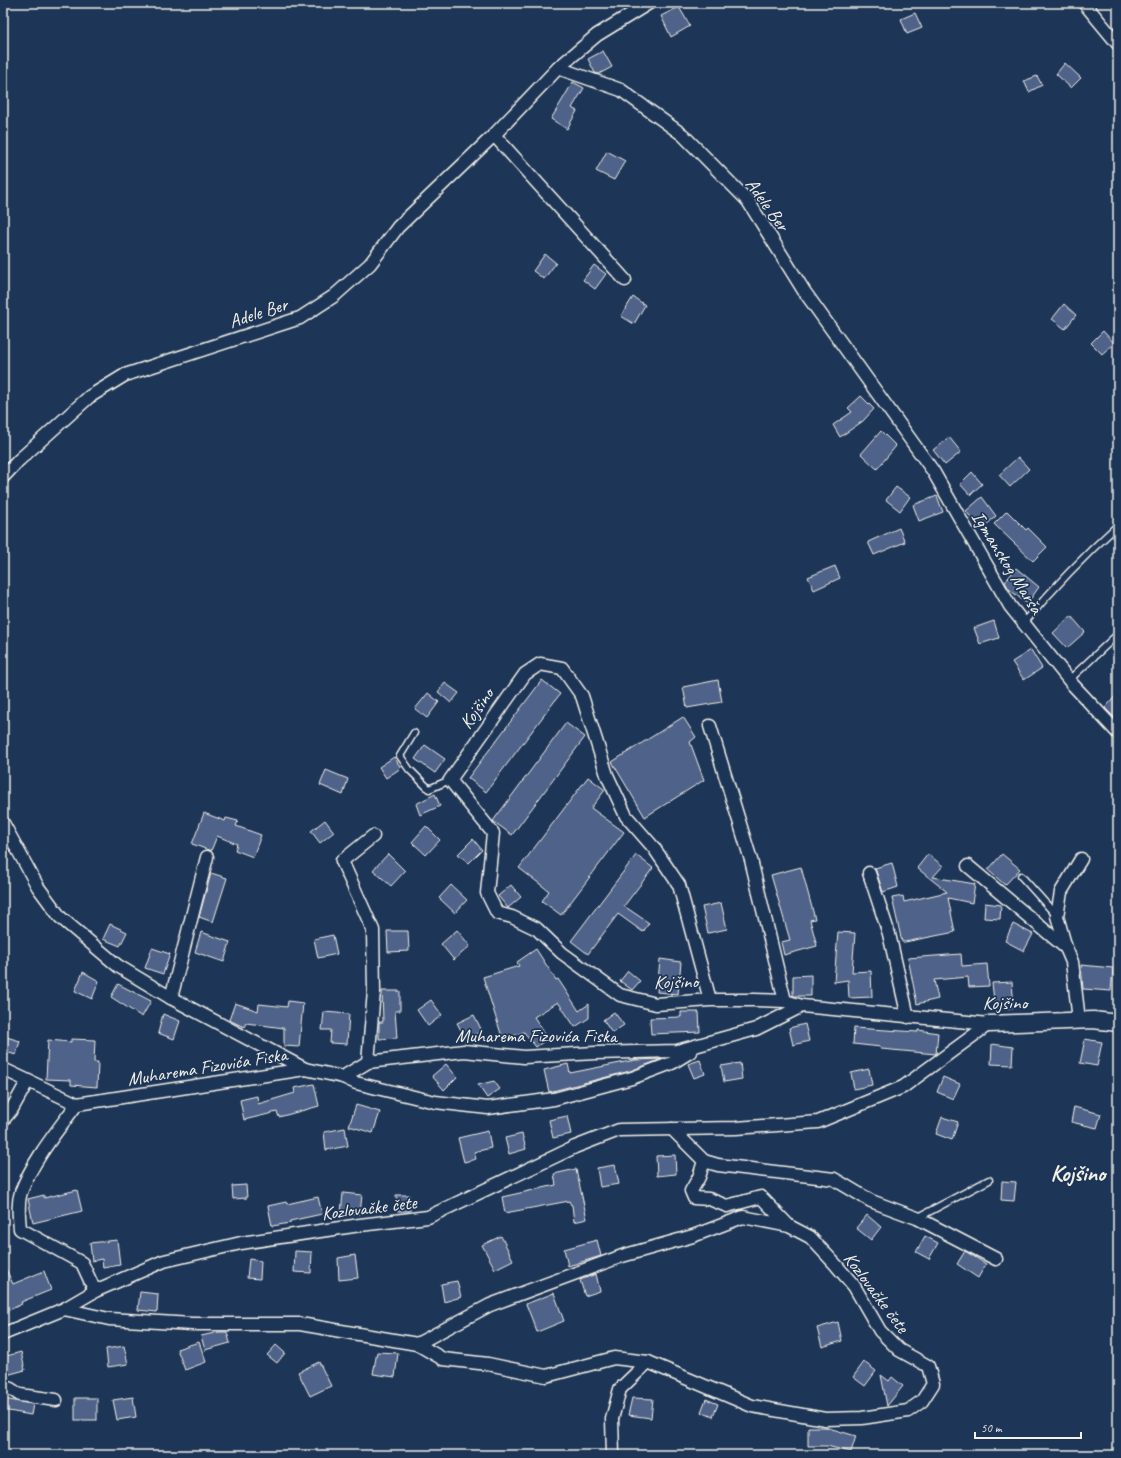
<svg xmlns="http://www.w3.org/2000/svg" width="1121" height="1458" viewBox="0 0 1121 1458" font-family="Caveat,sans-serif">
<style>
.building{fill:#4f6289;stroke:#f4f1e8}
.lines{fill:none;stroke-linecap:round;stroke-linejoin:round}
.service-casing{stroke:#f4f1e8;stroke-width:9}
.minor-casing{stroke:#f4f1e8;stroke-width:15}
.tertiary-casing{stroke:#f4f1e8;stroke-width:19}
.service{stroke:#1d3557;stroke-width:6}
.minor{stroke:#1d3557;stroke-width:12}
.tertiary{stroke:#1d3557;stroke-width:16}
.labels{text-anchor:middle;stroke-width:3.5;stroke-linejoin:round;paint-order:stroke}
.street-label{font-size:19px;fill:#f4f1e8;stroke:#1d3557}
.district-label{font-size:23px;font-weight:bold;fill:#f4f1e8;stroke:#1d3557}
</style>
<rect width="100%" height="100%" fill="#1d3557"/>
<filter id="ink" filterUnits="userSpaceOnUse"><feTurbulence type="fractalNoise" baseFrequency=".025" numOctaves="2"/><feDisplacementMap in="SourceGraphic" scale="8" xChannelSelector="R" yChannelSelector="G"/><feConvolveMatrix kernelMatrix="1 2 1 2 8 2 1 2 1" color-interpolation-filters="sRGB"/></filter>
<g filter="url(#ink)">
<g class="building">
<polygon points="679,7 690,26 671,37 661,16"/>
<polygon points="915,13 922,28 907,34 901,19"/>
<polygon points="603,51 612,67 599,74 595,73 588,59"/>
<polygon points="1065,63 1081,78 1071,88 1056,74"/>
<polygon points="1037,76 1042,85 1029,92 1024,81"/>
<polygon points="573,82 584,88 572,108 577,111 567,129 551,119"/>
<polygon points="607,151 625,161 614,180 596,171"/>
<polygon points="545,254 556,263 544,279 533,271"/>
<polygon points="594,265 606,274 595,289 583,280"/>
<polygon points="633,297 645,305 634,324 621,316"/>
<polygon points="1064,304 1076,315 1065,329 1052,319"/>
<polygon points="1103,331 1114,343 1102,354 1091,343"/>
<polygon points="861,396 874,409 863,421 840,437 833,425 852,412 848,408"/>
<polygon points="881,431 896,446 877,469 861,454"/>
<polygon points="949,437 961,452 945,465 933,450"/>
<polygon points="1018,457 1029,469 1010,487 999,475"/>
<polygon points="972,472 982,484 970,495 960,484"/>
<polygon points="896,487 910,497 900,511 886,500"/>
<polygon points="937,496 943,512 919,521 913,505"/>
<polygon points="982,497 996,516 981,530 966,511"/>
<polygon points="1007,511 1026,530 1028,528 1047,547 1033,561 994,524"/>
<polygon points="899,528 905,542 874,555 868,542"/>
<polygon points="835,566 840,578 814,590 808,577"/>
<polygon points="1016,568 1039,587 1027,604 1009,589 1005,582"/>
<polygon points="1071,616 1085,632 1067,648 1053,633"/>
<polygon points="994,621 999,638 980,644 974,628"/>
<polygon points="1031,650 1042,668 1024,680 1012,662"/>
<polygon points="542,680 560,694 486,792 468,778"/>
<polygon points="718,680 722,702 687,708 683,687"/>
<polygon points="445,683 459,693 451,703 438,692"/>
<polygon points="428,693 439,702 427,718 415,709"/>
<polygon points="1118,693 1118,721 1105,708"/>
<polygon points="683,717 696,737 690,742 704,780 645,817 612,762"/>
<polygon points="566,723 585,737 512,835 493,821"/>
<polygon points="425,745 445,759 435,773 415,759"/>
<polygon points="394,757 401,768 386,778 379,767"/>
<polygon points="326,770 348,779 343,795 320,785"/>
<polygon points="588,777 605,790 591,808 624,832 561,915 542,901 549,891 519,868"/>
<polygon points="435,794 440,806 420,815 416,804"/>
<polygon points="204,813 225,821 226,818 238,821 236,826 261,835 253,857 235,850 237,844 217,836 211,851 192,844"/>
<polygon points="325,820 334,832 320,843 311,831"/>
<polygon points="426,826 440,840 426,855 412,842"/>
<polygon points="473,839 482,850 469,863 458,854"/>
<polygon points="388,854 405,871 391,886 373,870"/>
<polygon points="928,854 943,866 933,877 975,884 972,903 948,898 955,932 905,942 902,942 892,898 903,896 904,902 947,892 917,868"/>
<polygon points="1002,854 1020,869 1005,885 988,870"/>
<polygon points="636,855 653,868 624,906 649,923 643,932 618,914 588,954 571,941"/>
<polygon points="892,863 898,887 883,892 875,868"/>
<polygon points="801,867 815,919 810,920 817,946 784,955 781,942 790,940 771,875"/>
<polygon points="211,873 227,878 213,922 199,917"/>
<polygon points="451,885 467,900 455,913 439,898"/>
<polygon points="511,885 521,897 508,908 498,896"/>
<polygon points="721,903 727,929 708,933 702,907"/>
<polygon points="985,903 1001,905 1000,919 984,918"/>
<polygon points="110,924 127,932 120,946 103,939"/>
<polygon points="1013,924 1033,934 1024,951 1005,941"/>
<polygon points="457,930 470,946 454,960 441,944"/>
<polygon points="387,931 408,931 409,951 388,952"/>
<polygon points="201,932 230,942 224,962 195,952"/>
<polygon points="838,932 855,933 852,972 871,971 872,997 849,998 848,980 834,982"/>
<polygon points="333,935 337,954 318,958 314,939"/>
<polygon points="152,948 170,954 163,974 145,968"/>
<polygon points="536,949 556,980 558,979 579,1011 589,1004 589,1018 575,1027 558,1002 534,1017 548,1038 536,1047 524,1032 503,1040 483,977 519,966 517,962"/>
<polygon points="961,954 962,966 987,964 989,986 969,987 968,977 934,980 938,999 917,1004 908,958"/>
<polygon points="660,959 681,962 678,994 657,992"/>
<polygon points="1081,965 1113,968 1111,991 1083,989"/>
<polygon points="628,971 640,981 632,990 620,981"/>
<polygon points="83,972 99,981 92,999 75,991"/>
<polygon points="811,975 811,996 793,996 793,976"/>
<polygon points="1012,982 1014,1008 995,1009 992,983"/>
<polygon points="118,984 151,1001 142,1017 111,997"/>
<polygon points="382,991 400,991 400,1011 395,1011 397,1038 379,1039 379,1022 383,1022"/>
<polygon points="431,1000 442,1015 428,1026 417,1010"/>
<polygon points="288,1001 303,1003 299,1047 284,1046 284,1028 246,1023 244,1027 229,1020 235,1003 258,1011 259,1004 287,1007"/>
<polygon points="324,1012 349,1014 347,1044 330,1043 331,1030 322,1030"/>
<polygon points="614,1012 624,1025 612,1033 603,1020"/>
<polygon points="681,1012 699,1012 700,1032 651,1034 650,1018 681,1017"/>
<polygon points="163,1014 180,1021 174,1039 158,1033"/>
<polygon points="474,1015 482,1031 466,1039 457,1023"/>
<polygon points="805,1024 809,1041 793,1045 789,1028"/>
<polygon points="854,1028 918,1032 918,1030 938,1033 936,1054 881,1049 881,1047 853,1044"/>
<polygon points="3,1036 20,1041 16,1055 3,1051"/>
<polygon points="71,1039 95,1040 94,1062 98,1062 97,1087 71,1085 71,1080 46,1079 48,1040 71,1042"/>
<polygon points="1085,1039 1102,1042 1097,1066 1080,1063"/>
<polygon points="992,1044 1013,1047 1012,1065 991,1064"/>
<polygon points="662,1059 630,1071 549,1092 544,1070 568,1064 570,1073 635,1060"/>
<polygon points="700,1060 705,1074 694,1078 688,1064"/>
<polygon points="740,1063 742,1079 724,1082 721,1066"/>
<polygon points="446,1064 457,1077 444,1090 432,1076"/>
<polygon points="869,1069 872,1085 854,1089 851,1073"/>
<polygon points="943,1077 960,1084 953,1099 937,1092"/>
<polygon points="494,1081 500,1089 487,1098 478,1085"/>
<polygon points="314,1084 319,1106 279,1117 277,1112 244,1120 240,1100 257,1096 258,1104 295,1093 294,1088"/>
<polygon points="356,1105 380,1112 373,1133 349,1126"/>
<polygon points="1074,1107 1101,1114 1097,1128 1071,1122"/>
<polygon points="567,1116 571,1134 553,1138 549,1120"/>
<polygon points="942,1117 958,1122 952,1140 936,1134"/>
<polygon points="345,1128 348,1146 326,1150 324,1132"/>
<polygon points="488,1131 491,1148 474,1152 476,1159 464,1162 458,1138"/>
<polygon points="522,1134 526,1149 509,1154 505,1138"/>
<polygon points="675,1155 676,1174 657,1176 656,1156"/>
<polygon points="615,1165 619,1184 600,1187 597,1168"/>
<polygon points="576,1169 587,1219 574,1222 572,1205 571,1205 569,1201 505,1213 502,1197 556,1185 554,1174"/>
<polygon points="1002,1181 1016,1182 1014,1201 1001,1200"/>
<polygon points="246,1185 247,1198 233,1199 232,1186"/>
<polygon points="77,1190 82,1211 33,1223 28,1199 44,1195 44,1198"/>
<polygon points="343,1193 362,1195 360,1214 341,1213"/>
<polygon points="396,1195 409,1195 410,1211 397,1211"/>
<polygon points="318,1197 322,1214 290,1221 290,1223 272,1226 268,1206 286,1202 287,1204"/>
<polygon points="867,1215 881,1227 871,1240 856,1228"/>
<polygon points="501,1236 513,1260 495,1269 482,1245"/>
<polygon points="925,1236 938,1243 929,1259 916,1252"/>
<polygon points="117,1240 120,1265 103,1268 102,1259 92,1261 90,1243"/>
<polygon points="597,1240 601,1256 568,1266 564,1249"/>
<polygon points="295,1251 312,1252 311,1273 294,1272"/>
<polygon points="965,1251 986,1264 978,1278 957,1264"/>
<polygon points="355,1255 358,1278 339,1280 338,1258"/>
<polygon points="249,1259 261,1261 260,1279 247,1278"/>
<polygon points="3,1263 13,1284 44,1271 51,1290 21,1302 22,1304 3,1313"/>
<polygon points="596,1274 600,1291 585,1296 580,1280"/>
<polygon points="457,1281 461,1297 444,1302 441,1284"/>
<polygon points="140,1292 158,1294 157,1312 138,1310"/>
<polygon points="554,1293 564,1321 537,1332 526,1304"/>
<polygon points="838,1322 842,1341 822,1347 817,1328"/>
<polygon points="219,1332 227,1332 230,1343 205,1350 201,1336"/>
<polygon points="199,1342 206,1362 185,1370 177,1349"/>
<polygon points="276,1345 285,1353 277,1363 267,1355"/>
<polygon points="124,1346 128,1364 108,1367 106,1349"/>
<polygon points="21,1352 25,1370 3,1376 3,1357"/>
<polygon points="377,1352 398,1353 395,1377 373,1374"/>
<polygon points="319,1362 331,1386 310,1396 298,1372"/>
<polygon points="864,1362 876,1371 865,1386 853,1377"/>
<polygon points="881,1375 889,1381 892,1377 903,1386 887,1406"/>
<polygon points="133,1397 136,1417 117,1420 113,1400"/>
<rect x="75" y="1398" width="22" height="22"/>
<polygon points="632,1398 653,1399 651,1418 628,1415"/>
<polygon points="3,1399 33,1404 31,1415 3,1410"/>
<polygon points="706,1399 718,1404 713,1417 701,1412"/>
<polygon points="808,1427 825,1427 856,1436 851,1452 827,1446 808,1446"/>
</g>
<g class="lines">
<g class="service-casing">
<g id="service">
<path d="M 1024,623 C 1053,588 1084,556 1118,525"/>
<polyline points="1069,680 1118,634"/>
<polyline points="414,733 400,756 409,769 429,789 450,780"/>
<polyline points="1021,876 1056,915"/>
<polyline points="917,1218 989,1180"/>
</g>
</g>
<g class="minor-casing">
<g id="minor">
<polyline points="1084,3 1118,44"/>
<polyline points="558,68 621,90 683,135 748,201 804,291 933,471 1010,606 1073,685 1118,733"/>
<polyline points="494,135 625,280"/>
<polyline points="3,477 19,460 89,397 125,375 300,318 334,296 370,264 398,227 494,135 558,68 597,35 649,3"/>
<polyline points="710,726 751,860 785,1001"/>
<polyline points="3,823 38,887 60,917 118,966 171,998"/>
<polyline points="207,857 171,998 305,1069"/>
<polyline points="968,866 1066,948"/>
<polyline points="869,873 889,934 908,1017"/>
<polyline points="710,1000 679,885 654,848 626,816 607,775 582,696 562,668 540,664 525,674 450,780 493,833 487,893 497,913 512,917 537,929 562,953 620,995 656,1004 710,1000 755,1000 785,1001 802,1006 989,1024"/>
<polyline points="1079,1020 1072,962 1066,948 1057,916 1061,892 1081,859"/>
<polyline points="368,1062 374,991 373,930 342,861 373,836"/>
<polyline points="3,1069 77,1104 305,1069 343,1077 368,1062 464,1051 524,1057 595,1053 677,1051 756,1029 802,1006"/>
<polyline points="343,1077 356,1083 435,1102 488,1108 554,1099 632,1078 672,1063 690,1052"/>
<path d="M 77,1104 C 57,1131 33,1160 21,1192 C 17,1204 19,1217 20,1229 L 82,1263 L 95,1291"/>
<polyline points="3,1120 12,1109 27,1082"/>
<polyline points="672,1129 704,1161 699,1177 691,1191 694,1198 709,1199 727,1206 761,1197 789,1226 743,1217 693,1236 622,1256 490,1305 417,1344 443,1359 488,1364 546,1376 614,1358 648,1362 752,1406 825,1419 862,1418 908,1411 922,1401 933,1384 928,1366 899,1350 880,1331 854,1286 836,1265 810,1237 789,1226"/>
<polyline points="704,1161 718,1165 834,1179 871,1201 917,1218 996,1259"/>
<polyline points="64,1309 109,1319 192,1324 300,1324 417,1344"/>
<polyline points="3,1334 64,1309 95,1291 164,1261 241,1243 360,1225 428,1217 575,1147 619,1130 736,1128 818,1122 903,1087 989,1024"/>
<polyline points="3,1384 20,1395 56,1400"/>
<polyline points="613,1455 612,1419 620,1389 648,1362"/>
</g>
</g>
<g class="tertiary-casing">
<polyline id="tertiary" points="989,1024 1093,1020 1118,1023"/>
</g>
<use href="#service" class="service"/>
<use href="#minor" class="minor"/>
<use href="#tertiary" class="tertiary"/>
</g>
</g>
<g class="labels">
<g class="street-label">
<text transform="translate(768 204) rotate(54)" y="7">Adele Ber</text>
<text transform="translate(258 312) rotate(-18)" y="7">Adele Ber</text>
<text transform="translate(1008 562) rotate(58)" y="7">Igmanskog Marša</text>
<text transform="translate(476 708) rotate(-55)" y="7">Kojšino</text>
<text transform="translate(676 981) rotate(-1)" y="7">Kojšino</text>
<text x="1005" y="1009">Kojšino</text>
<text x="536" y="1042">Muharema Fizovića Fiska</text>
<text transform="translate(207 1066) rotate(-9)" y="7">Muharema Fizovića Fiska</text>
<text transform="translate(369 1207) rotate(-7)" y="7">Kozlovačke čete</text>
<text transform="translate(877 1292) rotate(53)" y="7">Kozlovačke čete</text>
</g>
<g class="district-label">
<text x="1078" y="1181">Kojšino</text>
</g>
</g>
<rect width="1121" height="1458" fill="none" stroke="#1d3557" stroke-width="16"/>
<rect x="8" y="8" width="1105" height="1442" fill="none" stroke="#f4f1e8" stroke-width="1.5" filter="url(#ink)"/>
<path d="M975 1432v6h106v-6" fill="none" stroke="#f4f1e8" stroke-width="2"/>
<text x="981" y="1432" font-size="12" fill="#f4f1e8" stroke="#1d3557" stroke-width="3" paint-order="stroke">50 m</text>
</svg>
